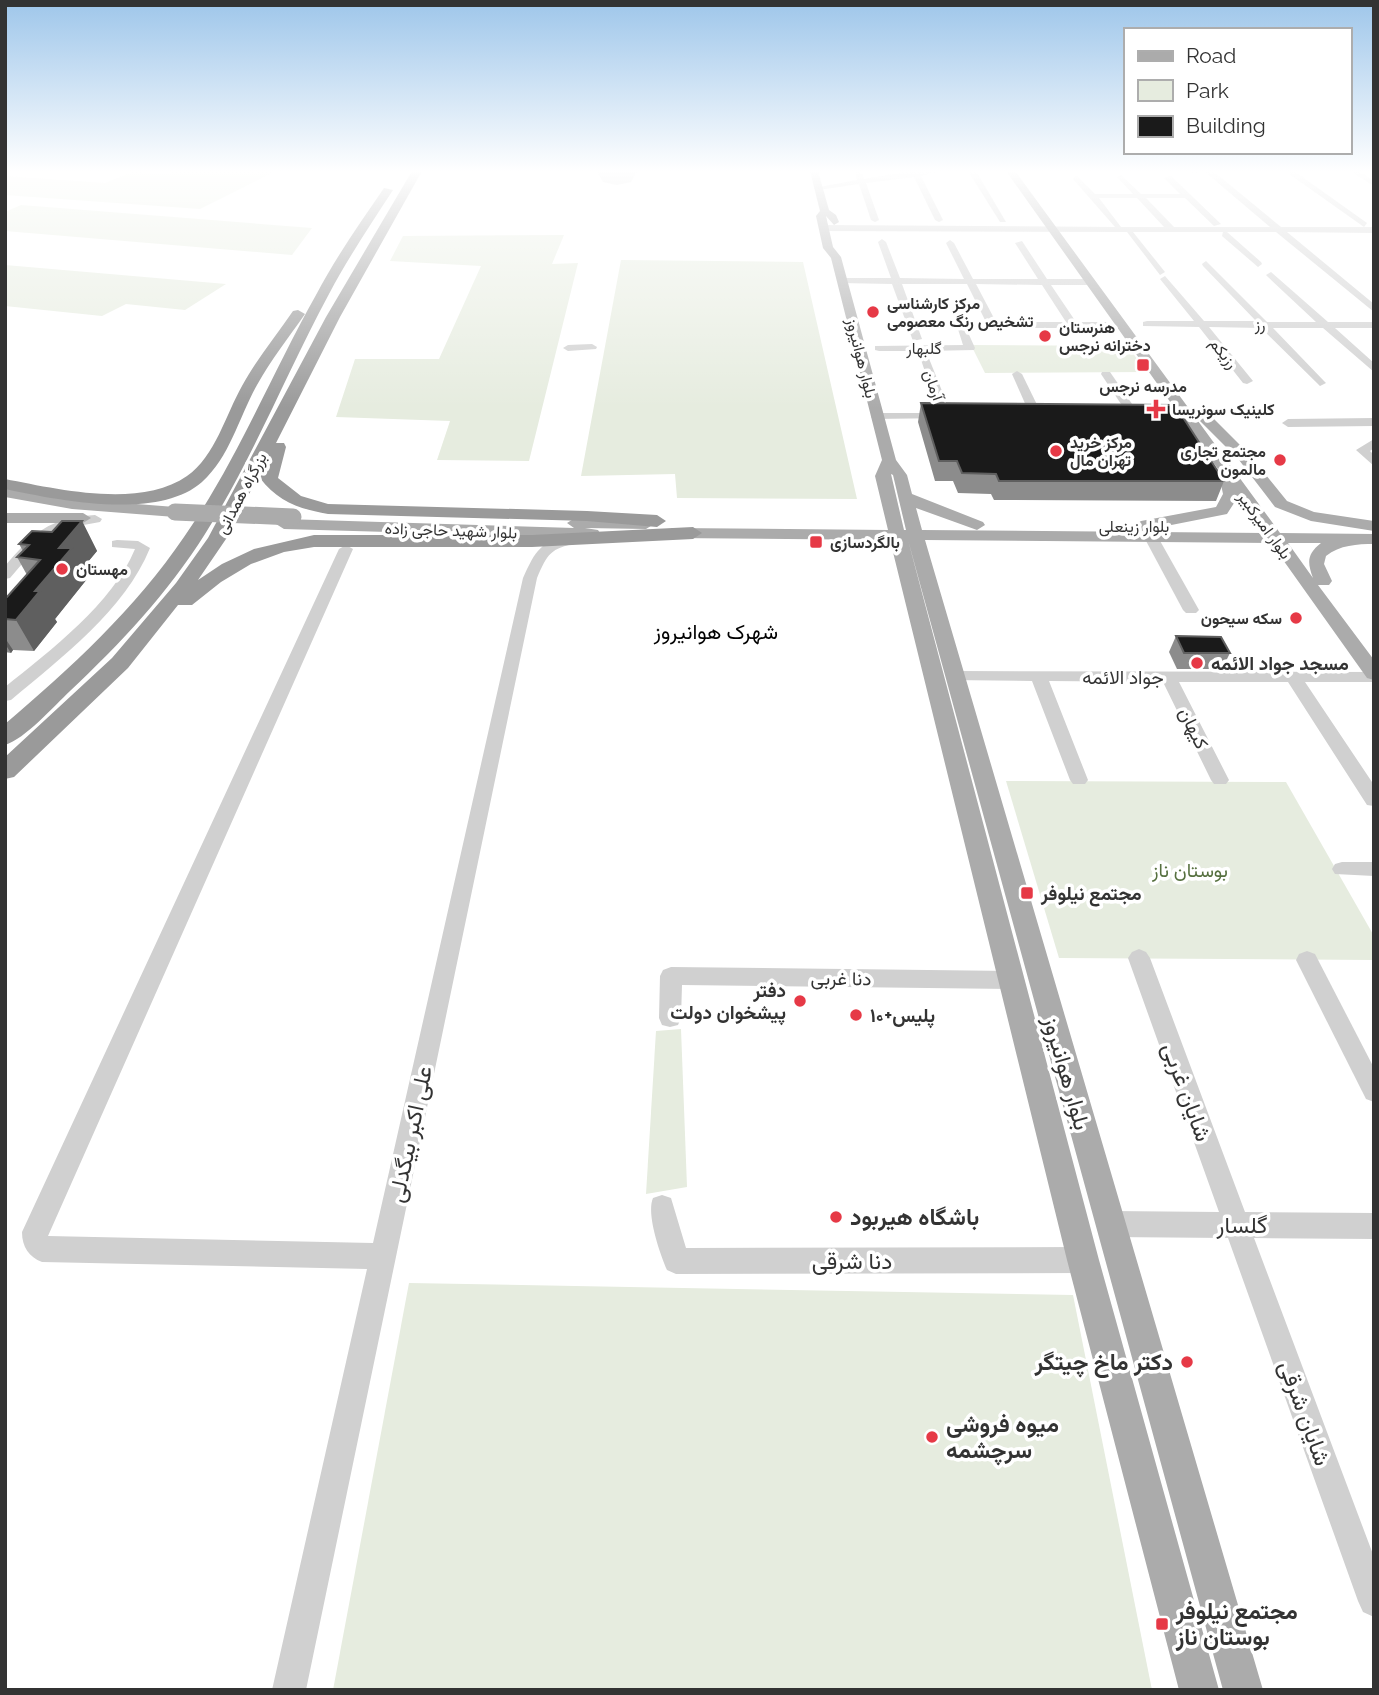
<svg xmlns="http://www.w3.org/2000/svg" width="1379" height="1695" viewBox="0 0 1379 1695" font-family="Raleway,Vazirmatn,sans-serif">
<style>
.green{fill:#e6ecdf}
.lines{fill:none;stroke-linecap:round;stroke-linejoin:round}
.runway{fill:#c4c4c4;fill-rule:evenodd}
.minor{fill:#d0d0d0;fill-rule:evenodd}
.major{fill:#ababab;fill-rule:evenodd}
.highway{fill:#9a9a9a;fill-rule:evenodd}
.major-bridge{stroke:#ababab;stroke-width:17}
.wall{fill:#8c8c8c}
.shaded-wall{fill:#5f5f5f}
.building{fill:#1a1a1a;stroke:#5f5f5f;stroke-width:2}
.poi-dot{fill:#e63946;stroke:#fff;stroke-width:2.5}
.labels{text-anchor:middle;stroke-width:7;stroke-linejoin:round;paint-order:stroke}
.far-poi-label{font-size:16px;font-weight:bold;fill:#333;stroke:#fff;text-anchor:start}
.far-street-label{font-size:16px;fill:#333;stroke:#fff}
.poi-label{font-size:19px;font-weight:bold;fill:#333;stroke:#fff;text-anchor:start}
.street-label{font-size:19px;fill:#333;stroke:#fff}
.park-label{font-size:19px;fill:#56703f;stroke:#fff}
.neighbourhood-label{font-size:21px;fill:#000;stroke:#fff}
.near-street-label{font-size:23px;fill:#333;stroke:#fff}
.near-poi-label{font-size:23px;font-weight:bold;fill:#333;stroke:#fff;text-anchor:start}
</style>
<rect width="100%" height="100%" fill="#fff"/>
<g class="green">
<polygon points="176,171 276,171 200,209 5,195 5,176 105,183 132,172 169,174"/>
<polygon points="21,205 312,228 292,255 5,231 5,212"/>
<polygon points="564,235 552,264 578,263 529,461 437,460 450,421 336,417 355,359 439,359 481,266 390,261 403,236"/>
<polygon points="621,260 803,262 857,499 677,498 675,474 581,476"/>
<polygon points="5,265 226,284 185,310 126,304 102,316 5,306"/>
<polygon points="971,345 1128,346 1146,372 985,373"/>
<polygon points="1006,781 1286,782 1374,936 1374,960 1059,958"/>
<polygon points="681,1029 687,1187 646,1194 656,1031"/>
<polygon points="409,1283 1073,1295 1152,1690 333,1690"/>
</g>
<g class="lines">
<polygon class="runway" points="597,171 637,171 631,182 617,185 603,182"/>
<g class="minor">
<polygon points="855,171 861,171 864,179 911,171 941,171 921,176 943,220 939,222 935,220 914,177 866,183 879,220 875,222 871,220 859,184 818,190 814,188 857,180"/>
<polygon points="968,171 976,171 1006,222 1000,222"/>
<polygon points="1190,171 1198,171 1198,172 1194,174"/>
<path d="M 1204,171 L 1213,171 L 1281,227 L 1364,227 L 1285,171 L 1294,171 L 1367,223 L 1364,227 L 1374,227 L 1374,233 L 1287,232 L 1374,304 L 1374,312 L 1276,232 L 1227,232 L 1261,262 L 1262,264 L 1258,267 L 1222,236 L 1223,232 L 1133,232 L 1165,272 L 1160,275 L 1127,232 L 823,231 L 819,228 L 823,225 L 1115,227 L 1073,179 L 1076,175 L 1095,194 L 1133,194 L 1117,177 L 1121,175 L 1141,194 L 1180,194 L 1164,178 L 1171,176 L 1221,224 L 1214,226 L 1185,198 L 1146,198 L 1174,227 L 1270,227 ZM 1099,198 L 1137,198 L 1164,227 L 1121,227 Z"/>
<polygon points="1350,171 1359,171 1374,181 1374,186"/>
<path d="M 882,239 L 886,242 L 900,278 L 964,279 L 946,243 L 950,240 L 954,243 L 973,279 L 1038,279 L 1015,243 L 1022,241 L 1047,279 L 1089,279 L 1094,282 L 1089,285 L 1051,285 L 1076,322 L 1107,322 L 1112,325 L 1107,328 L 966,328 L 975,348 L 974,350 L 926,351 L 952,416 L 950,418 L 873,419 L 871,417 L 877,413 L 939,413 L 918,351 L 879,351 L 875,350 L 875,346 L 963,345 L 956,323 L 986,322 L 967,284 L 902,284 L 922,339 L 913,341 L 892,284 L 840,283 L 838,281 L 843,278 L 891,278 L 878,242 ZM 976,284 L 1042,285 L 1066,322 L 996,322 Z"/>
<polygon points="1206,261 1267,322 1316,322 1268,277 1266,275 1271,272 1328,322 1374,322 1374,328 1335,328 1374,363 1374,372 1323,328 1273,328 1324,381 1326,383 1320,386 1261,328 1209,327 1253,381 1247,384 1243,383 1199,327 1143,326 1143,322 1147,321 1194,321 1160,279 1165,276 1204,321 1256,321 1203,266 1202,264"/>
<polygon points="592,344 597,347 596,349 568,351 563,348 568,345"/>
<polygon points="1017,371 1022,374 1043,417 1041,419 1031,417 1012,374"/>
<polygon points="1102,372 1110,372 1141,417 1139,419 1131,419 1101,374"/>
<polygon points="1374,418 1374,426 1288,427 1282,423 1288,419"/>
<polygon points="1374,439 1374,448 1370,451 1374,455 1374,466 1356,450"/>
<path d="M 95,515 L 102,519 L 100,522 L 56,530 L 39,544 L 10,578 L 5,579 L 5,566 C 35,531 48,519 95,515 Z"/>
<polygon points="1152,535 1159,539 1199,610 1196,613 1186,613 1183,610 1145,539"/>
<path d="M 572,536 L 579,540 L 577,543 C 550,549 548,553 537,578 L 306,1690 L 272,1690 L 367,1269 L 42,1262 C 29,1257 22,1247 22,1232 L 339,549 L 346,545 L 353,549 L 48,1236 L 373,1243 L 523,578 C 536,550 540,541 572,536 Z"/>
<path d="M 117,540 L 138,541 L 150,548 C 125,610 61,658 11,700 L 5,701 L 5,687 C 50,651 113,603 135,549 L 112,547 L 112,541 Z"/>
<polygon points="955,671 1374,672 1374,682 1305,682 1374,785 1374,806 1367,805 1288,682 1179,682 1229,780 1226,784 1214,784 1211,780 1163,682 1049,681 1088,780 1085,784 1073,784 1070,780 1032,681 949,680 947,676 949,672"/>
<polygon points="1342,862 1374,862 1374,876 1335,874 1332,869 1335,864"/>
<polygon points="1139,949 1146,952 1150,958 1245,1212 1374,1213 1374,1239 1254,1238 1374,1557 1374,1617 1363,1612 1358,1601 1228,1238 1110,1237 1101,1233 1097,1224 1101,1215 1110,1211 1219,1212 1128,958 1132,952"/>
<polygon points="1307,951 1315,954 1374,1068 1374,1102 1366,1099 1296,960 1299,954"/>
<polygon points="671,967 1011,971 1019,974 1022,980 1019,986 1011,989 682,985 681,1018 678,1025 670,1027 662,1025 659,1018 660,976 663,970"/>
<path d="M 662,1195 L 671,1198 L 686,1248 L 1083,1247 L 1092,1251 L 1096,1260 L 1092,1269 L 1083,1273 L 676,1274 L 667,1270 C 660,1254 646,1214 653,1198 Z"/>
</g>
<g class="major">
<path d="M 810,171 L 818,171 L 829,210 L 836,215 L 839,222 L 834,225 L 826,216 L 833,247 L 841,257 L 896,460 L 907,475 L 912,494 L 983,522 L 985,525 L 977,530 L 916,508 L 922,530 L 1264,533 L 1238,497 L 1227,514 L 1141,531 L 1133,526 L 1141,521 L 1216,507 L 1223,494 L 1219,475 L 1220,472 L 1006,171 L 1015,171 L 1280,533 L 1374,534 L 1374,544 C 1357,544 1340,545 1326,556 L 1324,564 L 1332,581 L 1329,585 L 1318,585 L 1374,660 L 1374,680 L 1367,678 L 1271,543 L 925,540 L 1263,1690 L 1223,1690 L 908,540 L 1099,1260 L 1219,1690 L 1179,1690 L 1067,1260 L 890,540 L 672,538 L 664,533 L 672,528 L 888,530 L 875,476 L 882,460 L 831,258 L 823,248 L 816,216 L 820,211 ZM 891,474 L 893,475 L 906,530 L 904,530 ZM 1288,543 L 1321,543 C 1307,554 1307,562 1313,578 Z"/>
<polygon points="1204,413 1209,414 1249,454 1287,501 1314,512 1374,521 1374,531 1311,521 1275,507 1239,460 1199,420 1197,417"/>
<polygon points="5,487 72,499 175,507 183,512 175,517 72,509 5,497"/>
<polygon points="5,513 83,513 91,518 83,523 5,523"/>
<polygon points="575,518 646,519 654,524 646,529 585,528 598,530 600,533 592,538 284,529 276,524 284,519 574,528 567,523"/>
</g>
<g class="highway">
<path d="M 412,171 L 422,171 L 340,317 L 276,443 L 284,443 L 286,447 L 278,478 L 301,496 L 328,504 L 587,511 L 657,515 L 666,521 L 657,527 L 587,521 L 328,514 C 300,509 278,502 260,478 L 264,465 L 226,539 L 198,580 L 222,564 L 254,549 L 314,535 L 532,535 L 693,527 L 702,533 L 693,539 L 532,547 L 314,547 L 284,552 L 251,564 L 221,582 L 192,605 L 178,605 L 128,668 L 14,777 L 5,779 L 5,757 L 112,658 L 176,583 L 208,538 L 326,317 Z"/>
<path d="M 384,188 L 393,190 C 371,224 348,258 329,294 C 286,374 253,458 205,534 C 168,593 120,644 70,691 C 54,706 25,739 5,745 L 5,724 C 71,668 135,609 184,537 C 237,461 271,375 316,295 C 336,257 360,223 384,188 Z"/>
<path d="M 298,310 L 305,314 C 289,337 271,360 257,385 C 239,417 230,457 202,482 C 158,521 57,500 5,489 L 5,479 C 57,489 140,509 187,476 C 215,457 226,414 242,386 C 256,360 276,336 293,311 Z"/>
</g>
<polyline class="major-bridge" points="175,512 293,517"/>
</g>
<g class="wall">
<polygon points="921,403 1224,481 1216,501 994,500 991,494 958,493 953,481 935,481 918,422"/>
<polygon points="82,521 97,551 82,569 87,579 55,619 57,622 34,651 13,650 11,653 5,652 5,597 7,597 27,575 17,557 23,551 19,544"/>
<polygon points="1176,636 1230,653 1222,669 1177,669 1169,652"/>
</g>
<g class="shaded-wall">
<polygon points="82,521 97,551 82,569 87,579 55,619 57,622 34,651 16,620 59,548"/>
<polygon points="5,638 13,650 11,653 5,644"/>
</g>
<g class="building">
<polygon points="921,403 1175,405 1224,481 999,481 996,474 962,473 957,461 939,461"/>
<polygon points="62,521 82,521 59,548 72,548 35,591 40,591 16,620 5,619 5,597 7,597 40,560 17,557 29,545 19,544 32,531 52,532"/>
<polygon points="1176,636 1221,637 1230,653 1184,653"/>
</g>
<linearGradient id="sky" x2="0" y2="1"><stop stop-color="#9ec6ea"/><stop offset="0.42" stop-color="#fff"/><stop offset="1" stop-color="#fff" stop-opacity="0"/></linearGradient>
<rect width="1379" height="408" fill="url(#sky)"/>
<g class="poi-dot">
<circle cx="873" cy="312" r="7"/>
<circle cx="1045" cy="336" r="7"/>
<rect x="1136" y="358" width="14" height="14" rx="3.5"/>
<path d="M1152.5 398.5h7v7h7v7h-7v7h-7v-7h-7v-7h7z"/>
<circle cx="1056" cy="451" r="7"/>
<circle cx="1280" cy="460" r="7"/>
<rect x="809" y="535" width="14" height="14" rx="3.5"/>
<circle cx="62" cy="569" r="7"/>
<circle cx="1296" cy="618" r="7"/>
<circle cx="1197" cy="663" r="7"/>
<rect x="1020" y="886" width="14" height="14" rx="3.5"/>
<circle cx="800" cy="1001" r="7"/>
<circle cx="856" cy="1015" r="7"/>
<circle cx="836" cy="1217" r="7"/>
<circle cx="1187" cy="1362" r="7"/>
<circle cx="932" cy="1437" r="7"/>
<rect x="1155" y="1617" width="14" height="14" rx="3.5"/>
</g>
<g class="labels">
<g class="far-poi-label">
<text x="887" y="309">مرکز کارشناسی<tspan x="887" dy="18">تشخیص رنگ معصومی</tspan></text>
<text x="1059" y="333">هنرستان<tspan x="1059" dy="18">دخترانه نرجس</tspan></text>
<text x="1143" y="392" text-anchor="middle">مدرسه نرجس</text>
<text x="1172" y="415">کلینیک سونریسا</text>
<text x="1070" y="448">مرکز خرید<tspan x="1070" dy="18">تهران مال</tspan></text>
<text x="1266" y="457" text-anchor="end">مجتمع تجاری<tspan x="1266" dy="18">مالمون</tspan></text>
<text x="830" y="548">بالگردسازی</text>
<text x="76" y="575">مهستان</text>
<text x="1282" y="624" text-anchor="end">سکه سیحون</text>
</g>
<g class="far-street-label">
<text x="1260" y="330">رز</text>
<text x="924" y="354">گلبهار</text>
<text transform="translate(1224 353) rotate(51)" y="6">رزیکم</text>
<text transform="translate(862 358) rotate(76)" y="6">بلوار هوانیروز</text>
<text transform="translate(934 385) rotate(70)" y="6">آرمان</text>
<text transform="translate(241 493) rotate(-62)" y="6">بزرگراه همدانی</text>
<text transform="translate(1265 525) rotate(54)" y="6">بلوار امیرکبیر</text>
<text x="1134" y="532">بلوار زینعلی</text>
<text transform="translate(451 530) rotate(2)" y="6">بلوار شهید حاجی زاده</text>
</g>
<g class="poi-label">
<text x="1211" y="670">مسجد جواد الائمه</text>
<text x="1041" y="900">مجتمع نیلوفر</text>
<text x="786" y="997" text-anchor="end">دفتر<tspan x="786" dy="22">پیشخوان دولت</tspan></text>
<text x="870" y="1022">پلیس+۱۰</text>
</g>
<g class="street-label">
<text x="1123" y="684">جواد الائمه</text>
<text transform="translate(1194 728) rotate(64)" y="7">کیهان</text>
<text transform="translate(841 978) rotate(1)" y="7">دنا غربی</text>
</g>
<g class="park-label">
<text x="1190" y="877">بوستان ناز</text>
</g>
<g class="neighbourhood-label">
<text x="716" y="639">شهرک هوانیروز</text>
</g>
<g class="near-street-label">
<text transform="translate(1067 1073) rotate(74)" y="8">بلوار هوانیروز</text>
<text transform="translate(1187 1092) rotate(70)" y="8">شایان غربی</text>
<text transform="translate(410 1134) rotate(-78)" y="8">علی اکبر بیگدلی</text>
<text x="1242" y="1233">گلسار</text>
<text x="852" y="1269">دنا شرقی</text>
<text transform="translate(1305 1413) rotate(70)" y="8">شایان شرقی</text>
</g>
<g class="near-poi-label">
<text x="850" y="1225">باشگاه هیربود</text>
<text x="1173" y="1370" text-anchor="end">دکتر ماخ چیتگر</text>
<text x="946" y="1432">میوه فروشی<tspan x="946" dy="26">سرچشمه</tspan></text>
<text x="1176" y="1619">مجتمع نیلوفر<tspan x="1176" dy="26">بوستان ناز</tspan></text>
</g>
</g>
<rect width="1379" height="1695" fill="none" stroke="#333333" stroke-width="14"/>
<rect x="1124" y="28" width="228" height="126" fill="#ffffff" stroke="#adadad" stroke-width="2"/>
<rect x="1138" y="51" width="35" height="10" fill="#ababab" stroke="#adadad" stroke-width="2"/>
<text x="1186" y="63" font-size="21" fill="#333333">Road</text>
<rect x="1138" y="80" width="35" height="21" fill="#e6ecdf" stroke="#adadad" stroke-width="2"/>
<text x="1186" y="98" font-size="21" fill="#333333">Park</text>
<rect x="1138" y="116" width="35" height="21" fill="#1a1a1a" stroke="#adadad" stroke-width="2"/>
<text x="1186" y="133" font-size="21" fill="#333333">Building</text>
</svg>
